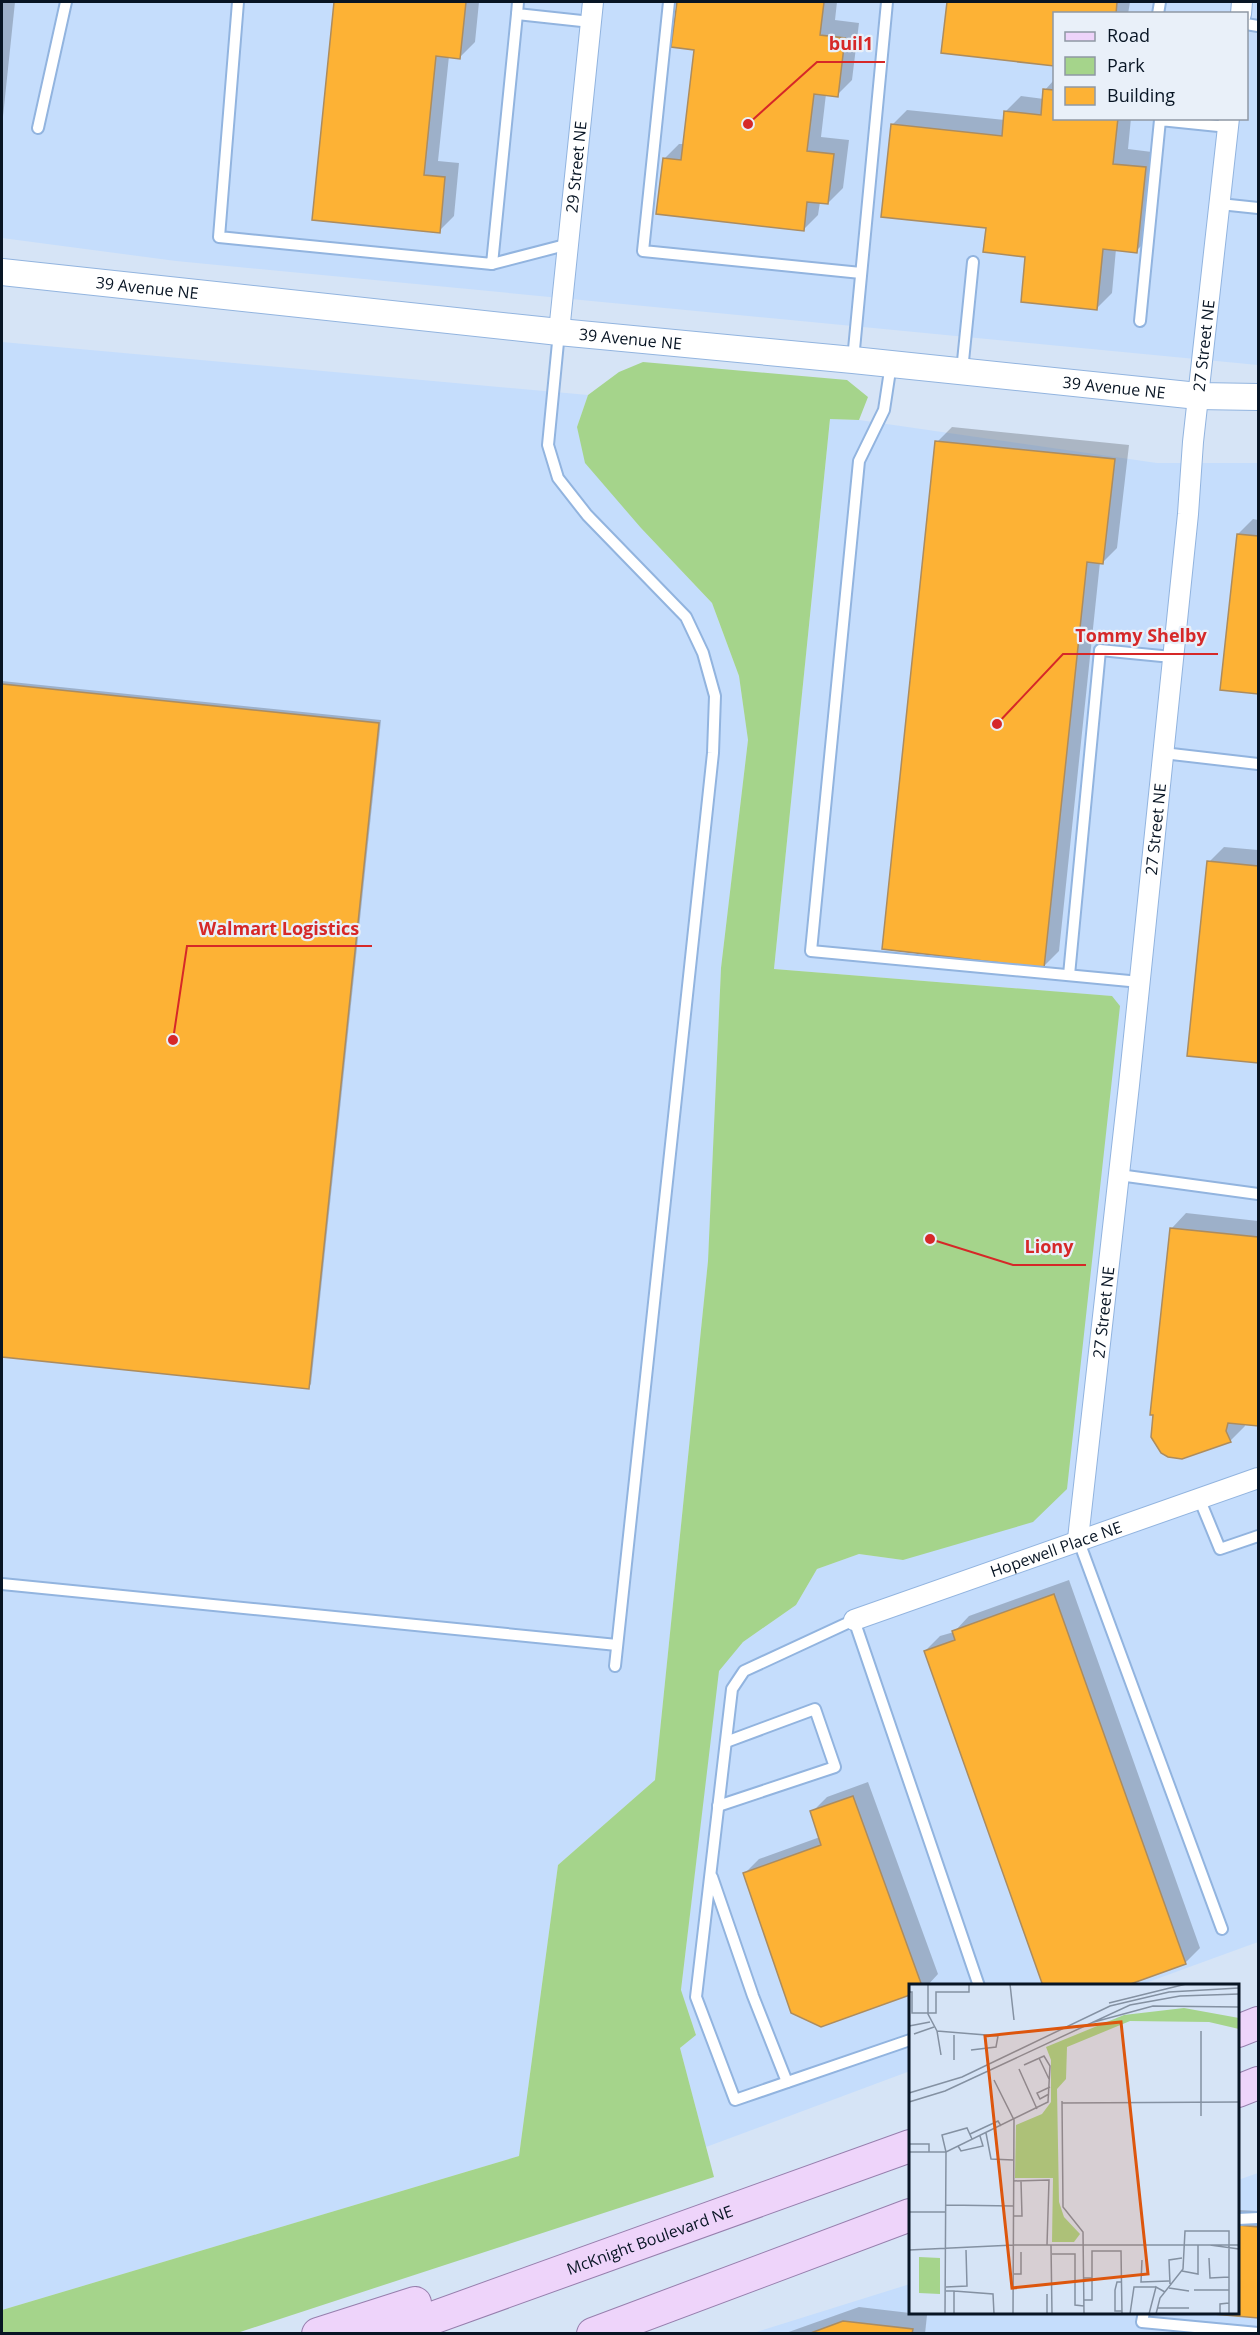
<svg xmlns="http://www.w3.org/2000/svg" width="1260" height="2335" viewBox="0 0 1260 2335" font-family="'Open Sans',sans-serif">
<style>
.built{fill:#c5ddfc;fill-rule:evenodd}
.green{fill:#a5d48b}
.shadow{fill:#0003}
.building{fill:#fdb235;stroke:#ac8c5f;stroke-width:1.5}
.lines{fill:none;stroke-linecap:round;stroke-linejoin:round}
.service-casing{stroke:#92b4df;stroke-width:14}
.minor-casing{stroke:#92b4df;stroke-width:22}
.tertiary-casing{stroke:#92b4df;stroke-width:28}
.primary-casing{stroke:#967fad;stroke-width:34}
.service{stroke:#fff;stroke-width:10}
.minor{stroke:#fff;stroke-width:20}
.tertiary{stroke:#fff;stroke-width:26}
.primary{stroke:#eed4fa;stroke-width:32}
.labels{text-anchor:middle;stroke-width:4.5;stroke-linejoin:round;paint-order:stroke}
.street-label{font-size:16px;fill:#081524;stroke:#e9f0f9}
.inset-road{fill:none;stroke:#8491a2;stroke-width:1.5}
.view{fill:#dd560d;fill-opacity:0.15;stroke:#dd560d;stroke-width:3}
.inset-edge{fill:none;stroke:#081524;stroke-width:3}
.leader{fill:none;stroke:#d62828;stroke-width:2}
.callout-dot{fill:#d62828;stroke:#e9f0f9;stroke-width:2}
.callout-label{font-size:18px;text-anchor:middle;font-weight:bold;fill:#d62828;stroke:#e9f0f9;stroke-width:4.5;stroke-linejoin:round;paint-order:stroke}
</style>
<rect width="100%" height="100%" fill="#d6e4f6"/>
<g class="built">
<path d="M 2,2 L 1258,2 L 1258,365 L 176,261 L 2,238 ZM 1054,14 L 1246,14 L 1246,118 L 1054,118 Z"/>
<polygon points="2,342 588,395 577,427 641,528 712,603 739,676 748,740 721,968 708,1261 655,1780 558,1865 519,2156 2,2310"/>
<polygon points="830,419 859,420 1157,463 1258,463 1258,1942 1140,1985 910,1986 910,2071 706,2147 680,2048 696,2034 681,1991 718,1671 743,1642 796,1605 817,1569 859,1554 903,1560 1111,996 774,969"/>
<polygon points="1258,2173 1258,2333 750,2334 910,2284 910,2312 1238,2312 1238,2180"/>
</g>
<polygon class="green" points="643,362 847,380 868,397 859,420 830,419 774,969 1112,996 1120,1006 1067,1489 1033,1522 903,1560 859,1554 817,1569 796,1605 743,1642 719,1671 681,1990 696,2035 680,2048 714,2177 237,2333 2,2333 2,2310 519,2156 558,1865 655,1780 708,1261 721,968 748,740 739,676 712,603 641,528 585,463 577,427 588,395 619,372"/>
<g class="shadow">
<polygon points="2,2 15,2 2,126"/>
<polygon points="335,2 479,2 475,42 460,57 449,56 438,161 459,163 454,216 439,231 314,219"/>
<polygon points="678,2 837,2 835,20 859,23 852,80 837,95 826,94 821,137 849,140 843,188 828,203 820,202 818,215 803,230 664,159 679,144 685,144 696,49 673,46"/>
<polygon points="948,2 1130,2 1128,14 1054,14 1054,65 943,52"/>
<polygon points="1054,80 1054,118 1131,118 1128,149 1160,153 1151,236 1136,251 1116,249 1112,293 1097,308 987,227 892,125 907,110 1005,120 1006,111 1021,96 1044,99 1045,90"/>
<polygon points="952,427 1129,445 1117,548 1102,563 1100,562 1059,951 1044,966 937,442"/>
<polygon points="1253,519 1258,520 1258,693 1221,689 1238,534"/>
<polygon points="2,681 381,720 311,1384 308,1388 2,1356"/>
<polygon points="1224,847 1258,850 1258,1062 1189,1054 1209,862"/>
<polygon points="1186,1213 1258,1221 1258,1425 1244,1423 1245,1426 1230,1441 1154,1414 1172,1228"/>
<polygon points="1069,1580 1200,1948 1185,1963 925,1651 940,1636 954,1632 969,1616"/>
<polygon points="868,1782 938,1974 927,1986 910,1986 910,1994 821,2025 744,1874 759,1859 820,1837 812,1812 827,1797"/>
<polygon points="1238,2210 1258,2211 1258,2317 1215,2313 1238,2312"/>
<polygon points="859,2307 927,2315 925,2334 783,2334"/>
</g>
<g class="building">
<polygon points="334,2 466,2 460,59 436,56 424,175 445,177 440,233 312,220"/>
<polygon points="677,2 824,2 820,35 845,38 838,97 814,94 807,151 834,154 828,204 807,202 804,231 656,214 663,158 681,160 694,50 671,47"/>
<polygon points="947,2 1117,2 1116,14 1054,14 1054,66 941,53"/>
<polygon points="1043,89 1054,90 1054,118 1118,118 1113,164 1146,167 1137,253 1103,249 1097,310 1021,302 1025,257 983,252 986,228 881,217 891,124 1002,136 1004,111 1041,115"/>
<polygon points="935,441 1115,459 1103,564 1087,562 1044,968 882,949"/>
<polygon points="1237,534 1258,536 1258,694 1220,690"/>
<polygon points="2,684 379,723 309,1389 2,1357"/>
<polygon points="1207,861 1258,866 1258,1063 1187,1056"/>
<polygon points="1170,1228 1258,1237 1258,1426 1228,1423 1226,1431 1231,1442 1182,1459 1168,1457 1161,1453 1151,1437 1153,1415 1150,1415"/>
<polygon points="1054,1594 1186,1964 1125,1986 1043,1986 924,1651 955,1640 952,1631"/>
<polygon points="853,1796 922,1986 910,1986 910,1995 821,2027 791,2013 743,1873 821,1845 810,1811"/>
<polygon points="1238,2225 1258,2227 1258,2318 1213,2314 1238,2312"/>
<polygon points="843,2321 913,2329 912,2334 808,2334"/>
</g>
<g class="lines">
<g class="service-casing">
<g id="service">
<polyline points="238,2 219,237 492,264 517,14"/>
<polyline points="518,2 517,14 591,22"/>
<polyline points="669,2 643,251 861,273"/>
<polyline points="1158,14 1160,2"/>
<polyline points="1246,24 1258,26"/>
<polyline points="38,128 66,2"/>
<polyline points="1220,204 1258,208"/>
<polyline points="492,264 569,244"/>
<polyline points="1140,321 1160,120 1228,127"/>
<polyline points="559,332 548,445 558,478 587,515 686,617 703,653 715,696 713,753 615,1666"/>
<polyline points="853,360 887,2"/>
<polyline points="891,364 884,410 859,461 811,951 1140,982"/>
<polyline points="962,371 973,262"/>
<polyline points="1163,753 1258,764"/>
<polyline points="1069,975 1100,650 1172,657"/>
<polyline points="1119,1175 1258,1194"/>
<polyline points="1199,1498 1220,1549 1258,1536"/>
<polyline points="1078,1539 1222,1929"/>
<polyline points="2,1584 617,1645"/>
<polyline points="718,1806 835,1767 815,1709 726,1742"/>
<polyline points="712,1877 753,1996 787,2082"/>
<polyline points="910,2040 735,2100 696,1997 732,1689 744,1671 854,1620 979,1986"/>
<polyline points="1238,2219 1258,2218"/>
<polyline points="1144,2312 1142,2322 1258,2333"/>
</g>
</g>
<g class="minor-casing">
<g id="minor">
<polyline points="1241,14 1242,2"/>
<path id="s1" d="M 559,332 L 593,2"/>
<path id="s2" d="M 1078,1539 L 1129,1085 L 1188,514 L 1193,442 L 1229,118"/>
<path id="s3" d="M 854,1620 L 1258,1478"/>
</g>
</g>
<g class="tertiary-casing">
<g id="tertiary">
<path id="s4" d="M 2,272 L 559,332 L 853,360 L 1198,396 L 1258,397"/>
</g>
</g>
<g class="primary-casing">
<g id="primary">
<polyline points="1238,2031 1258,2023"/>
<polyline points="1238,2091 1258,2083"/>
<polyline points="318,2334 415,2303"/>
<path id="s5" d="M 388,2334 L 910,2146"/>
<polyline points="593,2334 910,2215"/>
</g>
</g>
<use href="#service" class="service"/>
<use href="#minor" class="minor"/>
<use href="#tertiary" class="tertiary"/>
<use href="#primary" class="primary"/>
</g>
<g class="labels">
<g class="street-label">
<text dy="6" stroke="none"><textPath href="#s1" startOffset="166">29 Street NE</textPath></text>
<text dy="6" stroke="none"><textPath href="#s4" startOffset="146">39 Avenue NE</textPath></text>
<text dy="6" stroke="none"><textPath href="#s4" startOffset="632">39 Avenue NE</textPath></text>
<text dy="6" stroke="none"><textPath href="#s2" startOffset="1200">27 Street NE</textPath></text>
<text dy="6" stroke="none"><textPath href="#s4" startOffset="1118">39 Avenue NE</textPath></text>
<text dy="6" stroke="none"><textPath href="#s2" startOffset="714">27 Street NE</textPath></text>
<text dy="6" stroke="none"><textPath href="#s2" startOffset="228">27 Street NE</textPath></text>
<text dy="6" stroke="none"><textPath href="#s3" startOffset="214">Hopewell Place NE</textPath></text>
<text dy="6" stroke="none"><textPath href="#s5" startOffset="278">McKnight Boulevard NE</textPath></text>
</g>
</g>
<g transform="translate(909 1984)">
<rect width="330" height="330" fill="#d6e4f6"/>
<path d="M 275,24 L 330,34 L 330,45 L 300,38 L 221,37 L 158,63 L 157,95 L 148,105 L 150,218 L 155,233 L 171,250 L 165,258 L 143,258 L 144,194 L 106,194 L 107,141 L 133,130 L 142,118 L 142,76 L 137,63 L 215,31 ZM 10,273 L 31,274 L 31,310 L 10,309 Z" fill="#a5d48b"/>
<path class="inset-road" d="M 19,0 L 19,30 L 28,47M 101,0 L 105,36M 0,8 L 3,8 L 3,29 L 27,29 L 27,8 L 60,8 L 60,0M 200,19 L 277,0M 185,38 L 244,22 L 330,23M 0,42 L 21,38M 28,47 L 89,52 L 87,63 L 62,66M 28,47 L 32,71M 292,47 L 292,132M 5,50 L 25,43M 130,74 L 140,95M 45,76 L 45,51M 110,85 L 128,125M 85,96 L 105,136 L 104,330M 0,109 L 53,93 L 201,22 L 260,8 L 330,4M 140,110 L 131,115 L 128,109 L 141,103M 153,117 L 154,223 L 174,248 L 175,330M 0,118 L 36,107 L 221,21 L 271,12 L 330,10M 153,119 L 330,118M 77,149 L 82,175 L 104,176M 61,150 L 89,137 L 92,142M 0,160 L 20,160 L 20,168M 49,162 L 52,167 L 74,162 L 71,152M 0,168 L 37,168 L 139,118 L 141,82 L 135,72 L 115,81M 104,197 L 140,196 L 138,261M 37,221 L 105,222M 0,228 L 37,228M 105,232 L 113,232 L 112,197M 142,261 L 143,330M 301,261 L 330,265M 0,266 L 105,261 L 330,261M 143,270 L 166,270 L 166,321 L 175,322M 300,274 L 301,294 L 320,293M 233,276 L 232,298 L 260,297M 273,287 L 289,290 L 289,261M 105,290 L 112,290 L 112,268M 175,294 L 183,294 L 183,316 L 175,316M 183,294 L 183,267 L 212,267 L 213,330M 261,300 L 260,276 L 273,274M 37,303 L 58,302 L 57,266M 260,304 L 280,307M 285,306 L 320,306M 37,307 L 45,307 L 45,330M 45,307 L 84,310 L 85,330M 138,310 L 138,330M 248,324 L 280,324M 213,327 L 206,327 L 206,306 L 208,298 L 213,298M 36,330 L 37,168 L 33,151 L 58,144 L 63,155M 221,330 L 225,303 L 247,303M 240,330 L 247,303 L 256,308M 247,330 L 251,314 L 274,285 L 276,247 L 320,247 L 320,330M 311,330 L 311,320 L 320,319"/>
<path class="view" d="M 212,38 L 239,290 L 103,304 L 76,52 Z"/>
<rect width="330" height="330" class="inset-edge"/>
</g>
<path class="leader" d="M748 124L817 62H885M997 724L1063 654H1218M173 1040L187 946H372M930 1239L1013 1265H1086"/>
<g class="callout-dot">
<circle cx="748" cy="124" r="6"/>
<circle cx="997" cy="724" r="6"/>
<circle cx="173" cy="1040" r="6"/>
<circle cx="930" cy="1239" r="6"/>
</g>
<g class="callout-label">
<text x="851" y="50">buil1</text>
<text x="1141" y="642">Tommy Shelby</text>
<text x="279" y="935">Walmart Logistics</text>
<text x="1049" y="1253">Liony</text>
</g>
<rect width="1260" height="2335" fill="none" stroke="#081524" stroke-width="6"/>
<rect x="1053" y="12" width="195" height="108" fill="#e9f0f9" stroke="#8f98a4" stroke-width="1.5"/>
<rect x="1065" y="32" width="30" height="9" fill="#eed4fa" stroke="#8f98a4" stroke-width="1.5"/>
<text x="1107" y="42" font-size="18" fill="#081524">Road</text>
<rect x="1065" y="57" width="30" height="18" fill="#a5d48b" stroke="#8f98a4" stroke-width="1.5"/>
<text x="1107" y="72" font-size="18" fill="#081524">Park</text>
<rect x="1065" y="87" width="30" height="18" fill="#fdb235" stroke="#8f98a4" stroke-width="1.5"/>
<text x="1107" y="102" font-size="18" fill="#081524">Building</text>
</svg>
